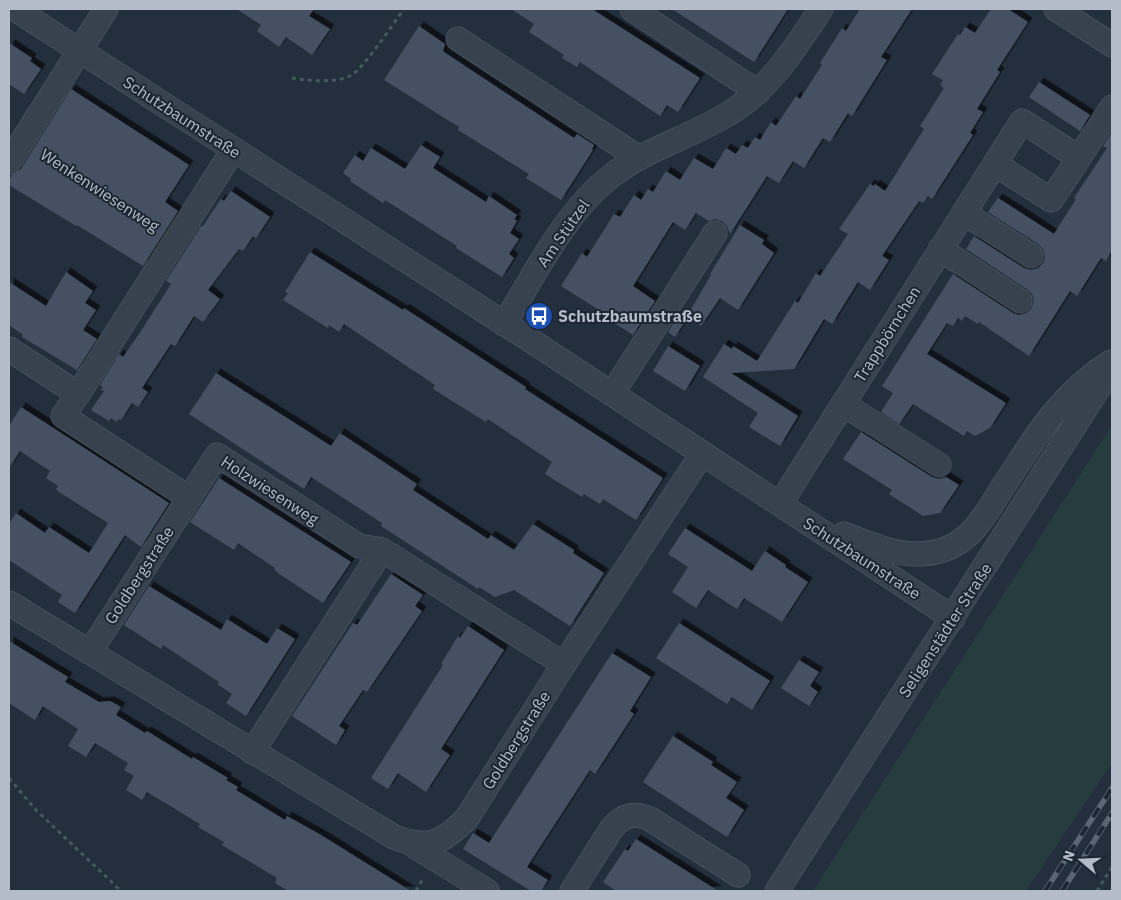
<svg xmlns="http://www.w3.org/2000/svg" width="1121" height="900" viewBox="0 0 1121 900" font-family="'IBM Plex Sans',sans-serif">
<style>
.green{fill:#263c3f}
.building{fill:#455162;filter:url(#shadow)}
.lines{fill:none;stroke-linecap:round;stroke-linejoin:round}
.minor-casing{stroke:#565f6c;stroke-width:25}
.path{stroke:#44595c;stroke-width:3;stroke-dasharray:4 4;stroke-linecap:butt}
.minor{stroke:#38414e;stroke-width:24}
.rail-casing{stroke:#5a6575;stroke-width:5.5}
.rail{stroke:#1d2633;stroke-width:4;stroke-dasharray:11;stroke-linecap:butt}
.labels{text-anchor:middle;stroke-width:4;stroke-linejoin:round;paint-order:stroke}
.street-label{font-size:16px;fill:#b4bcc9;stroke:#1d2633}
.poi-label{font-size:16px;font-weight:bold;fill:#b4bcc9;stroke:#1d2633;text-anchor:start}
</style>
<defs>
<filter id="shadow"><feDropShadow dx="4.5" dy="-4.5" stdDeviation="0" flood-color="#0009"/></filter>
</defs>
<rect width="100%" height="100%" fill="#242f3e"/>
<polygon class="green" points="1112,425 1112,763 1026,891 813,891"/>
<g class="building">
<polygon points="237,9 314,9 309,16 330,29 312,55 286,37 279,47 257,31 261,25"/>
<polygon points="511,9 592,9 700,78 678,112 667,105 660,116 580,62 577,67 562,58 564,55 529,32 534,24"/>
<polygon points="672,9 788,9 754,62"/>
<polygon points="860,9 912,9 881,57 887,60 852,116 848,113 830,142 823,138 804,168 793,161 779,183 767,176 730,234 727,226 722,221 715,219 709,221 696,213 685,230 673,222 633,286 655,301 633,335 605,317 607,315 561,286 582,253 587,257 614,214 620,217 634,195 641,200 648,189 653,192 666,171 680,180 694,158 713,169 726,148 736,154 742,145 748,148 755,137 760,140 771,122 776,126 796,96 800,99 822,65 820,63 842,28 846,31"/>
<polygon points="991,9 1008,9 1028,22 997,70 1000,72 977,109 983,112 970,133 973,135 932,199 928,196 923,203 919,201 882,256 889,260 870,290 858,282 832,324 824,319 794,369 731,373 798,416 780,446 749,427 758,413 703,377 724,344 732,349 733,346 757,361 795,301 798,303 816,273 820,276 848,234 839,229 870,184 874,186 875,184 885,191 924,129 920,126 944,88 940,85 943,80 932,74 958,34 960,35 965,27 975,33"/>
<polygon points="419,26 445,44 443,51 447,54 574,138 577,134 594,145 592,149 593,150 561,200 526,178 529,174 458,130 459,127 384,80"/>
<polygon points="9,43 32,58 30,61 41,69 24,94 9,84"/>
<polygon points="1039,82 1090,115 1080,131 1029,97"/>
<polygon points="71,89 189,165 165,202 178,211 143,266 77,225 76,226 9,185 9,181 12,175 21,169"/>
<polygon points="1112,132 1112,250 1106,261 1101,258 1077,296 1070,291 1029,356 979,322 978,324 965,316 962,321 958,318 953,326 947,323 927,354 1006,403 990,428 975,436 967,431 964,436 913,404 899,424 881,412 893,393 882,386 953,274 1013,313 1019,315 1026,313 1031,309 1034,301 1032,294 1028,290 966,249 974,236 1024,268 1031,270 1038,268 1043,263 1045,257 1043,249 1038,244 988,212 998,198 1054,234 1076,199 1074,198 1107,148 1103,146"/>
<polygon points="421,145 440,157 433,168 486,202 489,196 517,215 514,219 517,221 510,233 519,239 509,254 514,258 502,277 456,248 457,246 385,200 383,203 350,181 351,179 343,173 355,155 363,161 371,148 405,169"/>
<polygon points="231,191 270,217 256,238 253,236 243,251 239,249 208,290 220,299 203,322 194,316 175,346 171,344 142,388 148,392 138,407 132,403 121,420 119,419 116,422 111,418 109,421 91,410 104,391 101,390 103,387 100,385 119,354 123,357 139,334 171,284 166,281 201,226 203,226 221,199 224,201"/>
<polygon points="740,225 764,240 762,244 774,253 738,310 720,298 701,326 687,316 711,275 710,274"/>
<polygon points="310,252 403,310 404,308 526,387 525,389 663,478 636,520 603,499 600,504 584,494 582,497 545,474 552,462 488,419 486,422 433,389 435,385 344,324 339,332 329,325 328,328 283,300 288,293 285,292"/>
<polygon points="66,272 93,291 85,303 96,310 83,330 97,339 77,370 22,337 23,335 9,325 9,282 46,306"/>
<polygon points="679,315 686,320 675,337 668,332"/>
<polygon points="668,346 700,366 685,391 653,371"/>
<polygon points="216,373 331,446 340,433 417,484 413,490 488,539 491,535 514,550 533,524 574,550 573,553 604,573 570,626 514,590 495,597 479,587 478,589 381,526 382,523 311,477 304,489 189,414"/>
<polygon points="21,407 169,503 141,547 125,535 75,613 58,602 62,595 9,560 9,524 16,513 45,533 49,527 89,553 108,523 59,492 56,489 58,486 46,478 50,471 20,451 9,468 9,426"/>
<polygon points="861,432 932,477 939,479 946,477 959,485 940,513 923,516 889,494 892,490 843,459"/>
<polygon points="219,478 351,562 323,603 278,573 274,569 275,568 238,543 234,550 190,522"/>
<polygon points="685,528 752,571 765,551 786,565 785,567 808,582 782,622 744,598 737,609 708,590 696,608 672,592 688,567 668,554"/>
<polygon points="391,574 423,595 415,606 422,611 367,692 363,690 339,726 345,730 336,745 292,716 353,623 357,625"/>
<polygon points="149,586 221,630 227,619 267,644 277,628 295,639 246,716 226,703 232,694 217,684 219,682 163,645 161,649 124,625"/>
<polygon points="679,623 770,681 752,710 732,697 727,704 656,658"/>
<polygon points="468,626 504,650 441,749 450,755 426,792 398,773 388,789 371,778 443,665 441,664 458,636 460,638"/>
<polygon points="9,641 68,677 65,682 99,702 110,701 121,707 116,715 145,733 147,731 192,759 193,757 228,778 226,780 238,787 236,790 285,820 287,816 321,835 411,891 288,891 275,883 277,878 222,845 224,842 198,827 200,824 147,792 142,800 126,790 134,776 124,770 128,763 95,743 86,757 68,746 78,729 43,706 35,720 9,703"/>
<polygon points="612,653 651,677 630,711 634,714 595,774 590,770 527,867 548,880 541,891 531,891 463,849 473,833 489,843"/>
<polygon points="799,660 819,672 810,686 818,692 809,706 781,688"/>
<polygon points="673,736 713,762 711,765 737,782 726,798 744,810 727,837 643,782"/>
<polygon points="636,839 693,875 718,891 616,891 603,882 625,849 628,851"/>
</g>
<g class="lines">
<g class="minor-casing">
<g id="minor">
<polyline points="15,9 527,338 953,618"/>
<polyline points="632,9 758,92"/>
<polyline points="1056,9 1112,45"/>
<polyline points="458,39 639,158"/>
<polyline points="9,162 106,9"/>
<polyline points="995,164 1051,200 1079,158"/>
<polyline points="964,213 1031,256"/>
<polyline points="940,249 1020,301"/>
<path d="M 504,324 C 534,276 565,212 610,177 C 646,149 685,139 723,117 C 768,92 794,50 821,9"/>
<polyline points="9,349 78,394 63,416 189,498 217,455 359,546 382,550 564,664"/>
<polyline points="78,394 233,150"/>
<polyline points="612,394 715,233"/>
<polyline points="843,404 939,465"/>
<polyline points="780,504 1022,121 1079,158 1112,107"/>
<path d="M 844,534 C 876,547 908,561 943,550 C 972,541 987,512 1002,488 C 1021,461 1037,431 1059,407 C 1074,389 1091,375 1111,362"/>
<path d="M 9,603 L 394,837 C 427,850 443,843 467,818 L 564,664 L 702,454"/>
<polyline points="90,652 189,498"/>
<polyline points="252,752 382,550"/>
<polyline points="408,842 487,891"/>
<path d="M 572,891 L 612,828 C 624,815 634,812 650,819 L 738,875"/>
<polyline points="777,891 1112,367"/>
</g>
</g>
<g class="path">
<path d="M 292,78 C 308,81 336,83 350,76 C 363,70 394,22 404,9"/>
<polyline points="42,152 158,228"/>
<polyline points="9,778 36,810 121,891"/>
<polyline points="416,891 424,877"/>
<polyline points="1097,891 1112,867"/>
</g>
<use href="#minor" class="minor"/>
<g class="rail-casing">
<g id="rail">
<polyline points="1045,891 1112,788"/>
<polyline points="1062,891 1112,813"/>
</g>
</g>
<use href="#rail" class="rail"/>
</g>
<defs>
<g id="bus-disc" transform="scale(1.4375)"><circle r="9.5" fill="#1a4fb4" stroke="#1d2633"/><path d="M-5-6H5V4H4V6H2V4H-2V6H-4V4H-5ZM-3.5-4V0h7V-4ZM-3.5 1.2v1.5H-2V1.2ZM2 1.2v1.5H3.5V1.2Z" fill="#fff"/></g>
</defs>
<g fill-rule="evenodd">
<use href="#bus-disc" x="539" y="316"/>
</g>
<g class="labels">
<g class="street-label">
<text transform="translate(182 117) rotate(33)" y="6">Schutzbaumstraße</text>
<text transform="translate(100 190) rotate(33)" y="6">Wenkenwiesenweg</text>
<text transform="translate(563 233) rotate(-55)" y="6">Am Stützel</text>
<text transform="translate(887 334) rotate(-58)" y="6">Trappbörnchen</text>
<text transform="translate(270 490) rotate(33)" y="6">Holzwiesenweg</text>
<text transform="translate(862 558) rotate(33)" y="6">Schutzbaumstraße</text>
<text transform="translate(139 575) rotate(-57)" y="6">Goldbergstraße</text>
<text transform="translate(945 630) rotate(-57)" y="6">Seligenstädter Straße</text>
<text transform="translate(516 740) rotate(-58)" y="6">Goldbergstraße</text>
</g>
<g class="poi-label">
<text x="558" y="322">Schutzbaumstraße</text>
</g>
</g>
<rect width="1121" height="900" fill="none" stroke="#b4bcc9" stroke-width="20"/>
<g transform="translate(1081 860) rotate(289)" stroke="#1d2633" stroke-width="4" paint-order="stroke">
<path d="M0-4L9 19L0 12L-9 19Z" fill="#b4bcc9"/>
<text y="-8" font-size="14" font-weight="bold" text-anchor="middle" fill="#b4bcc9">N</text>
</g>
</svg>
